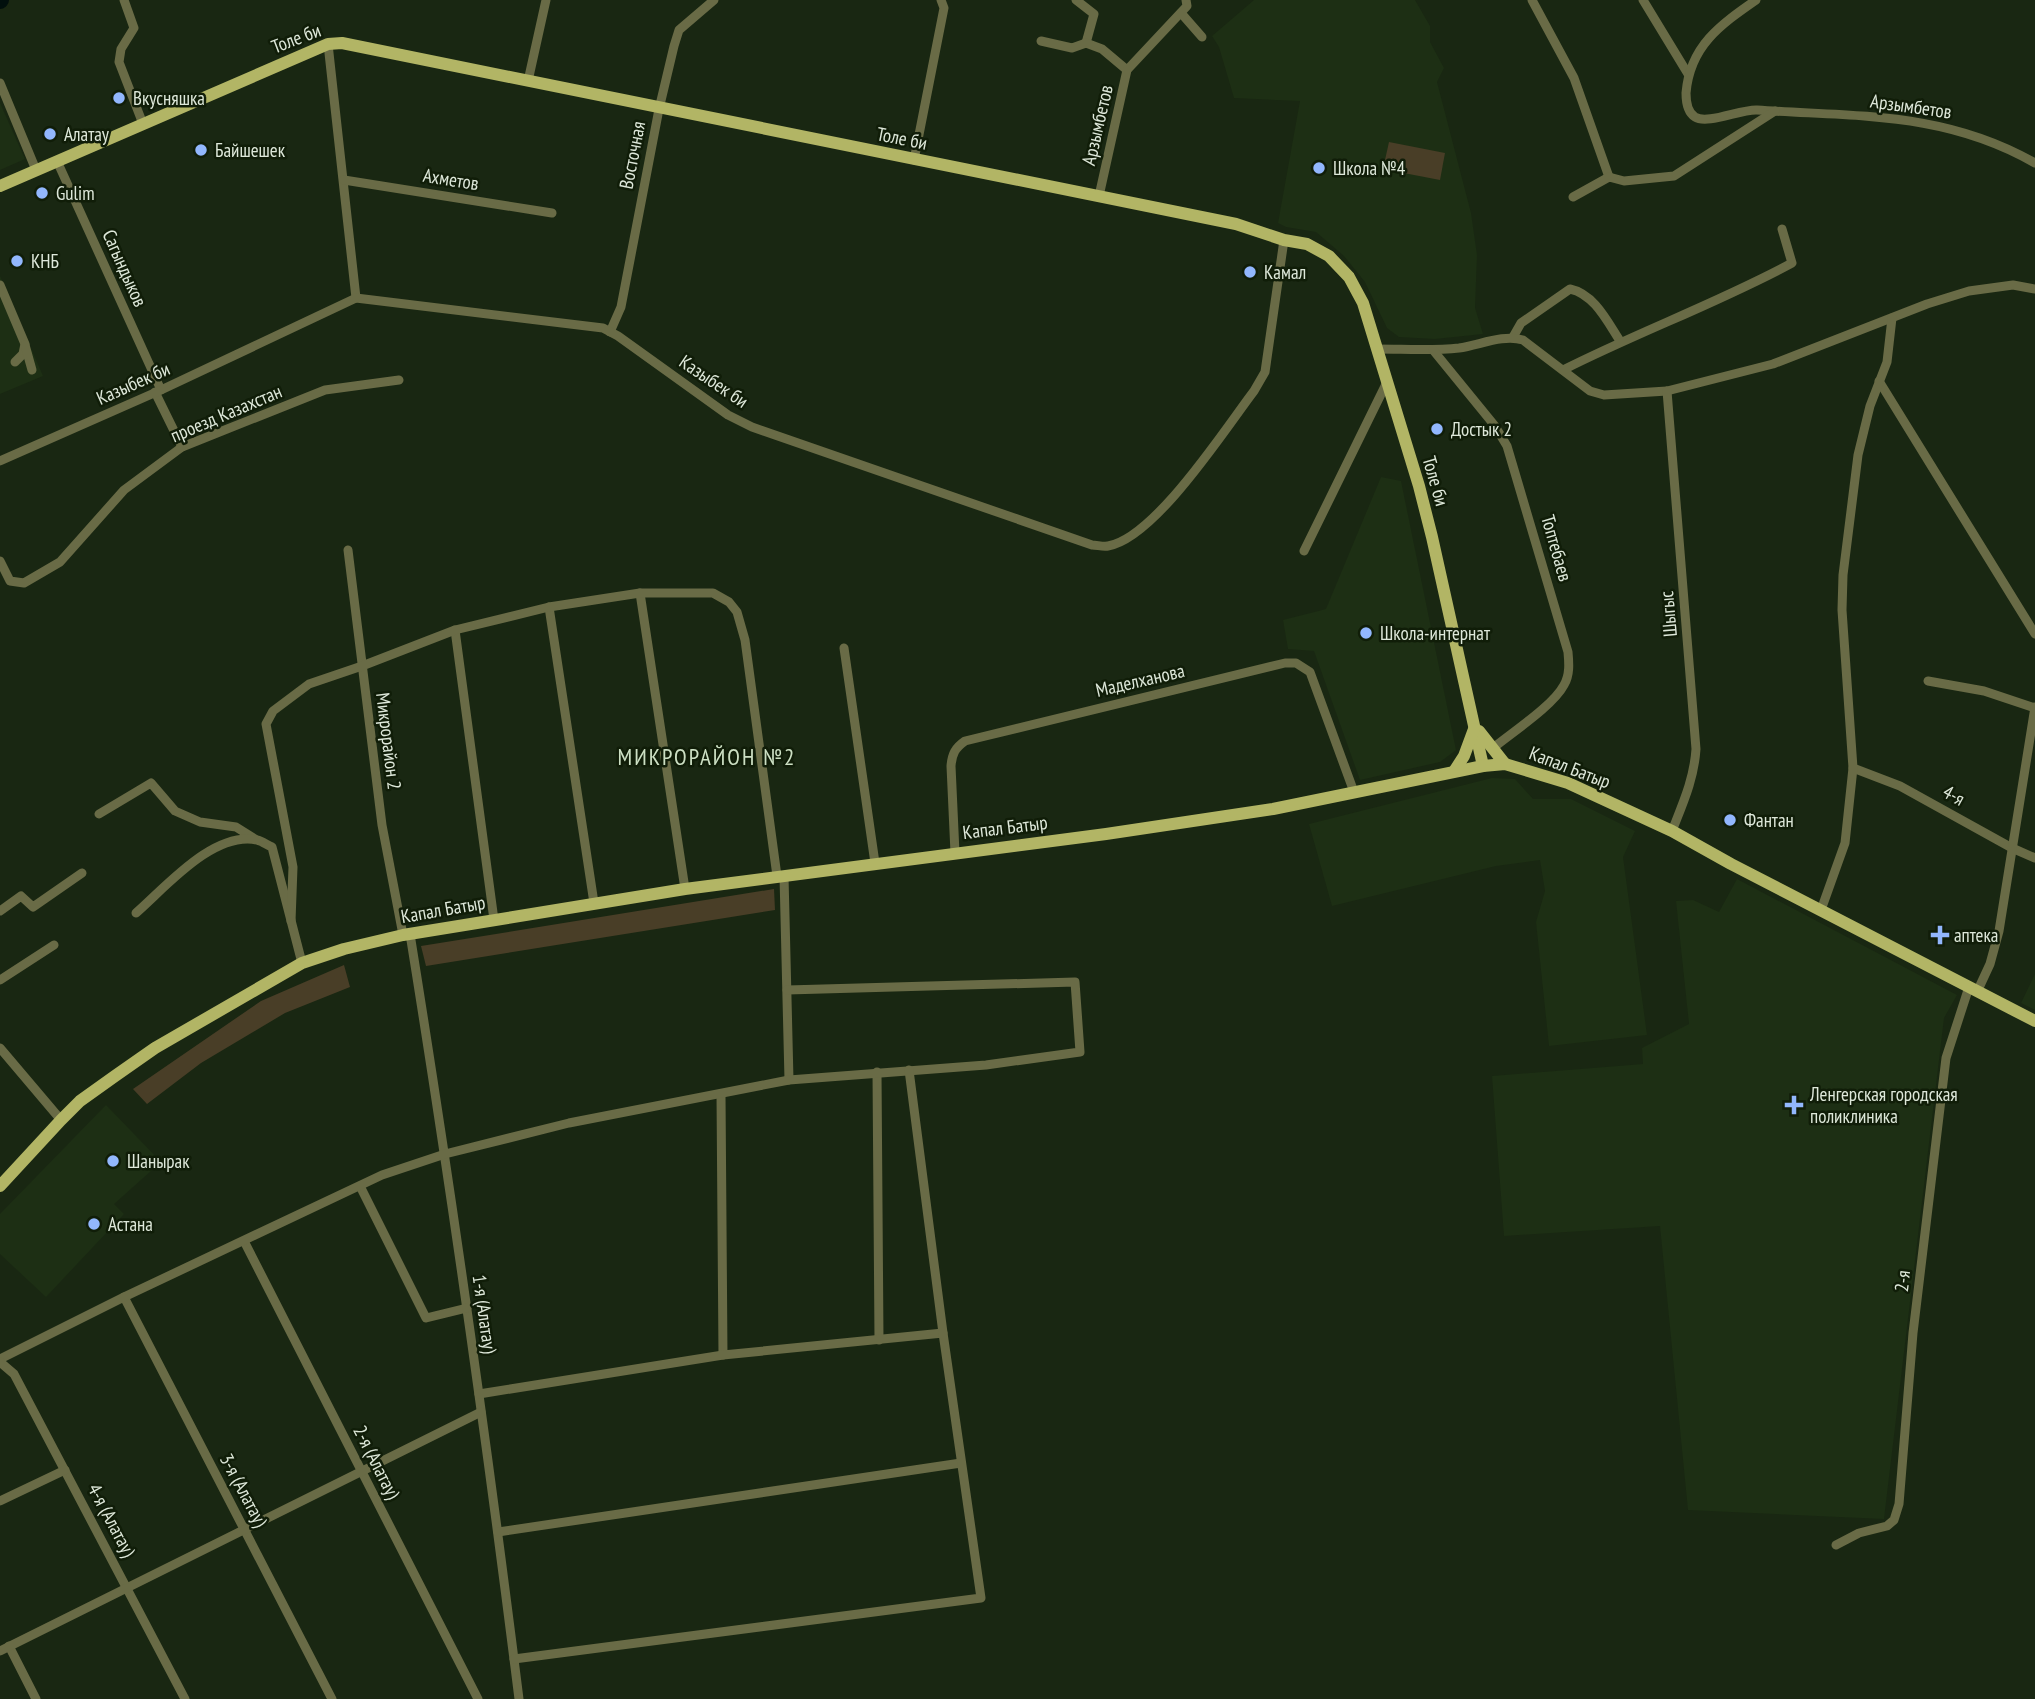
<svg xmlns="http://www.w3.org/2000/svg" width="2035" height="1699" viewBox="0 0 2035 1699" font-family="'PT Sans Narrow',sans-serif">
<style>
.built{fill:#1d2f14}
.green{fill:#493e27}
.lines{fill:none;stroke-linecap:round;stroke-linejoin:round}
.river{stroke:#010f0d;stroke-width:16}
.minor{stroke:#696b46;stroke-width:9}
.major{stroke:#b2b565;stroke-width:12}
.poi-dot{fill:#92b7fd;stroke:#101d08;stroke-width:2.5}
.labels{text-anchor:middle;stroke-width:5;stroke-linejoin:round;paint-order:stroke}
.street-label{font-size:19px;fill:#dee8da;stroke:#101d08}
.poi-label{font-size:19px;fill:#dee8da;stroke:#101d08;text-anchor:start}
.quarter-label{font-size:23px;letter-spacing:2px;fill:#ccdfc3;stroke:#101d08}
</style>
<rect width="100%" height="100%" fill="#192712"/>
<g class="built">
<polygon points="1254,0 1415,0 1430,26 1430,42 1444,68 1437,82 1471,213 1477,255 1475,308 1483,334 1435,339 1399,337 1387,328 1365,282 1344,256 1316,232 1286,227 1278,223 1300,101 1234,98 1219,47 1212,36"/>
<polygon points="0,103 25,159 0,170"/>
<polygon points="0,276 43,376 0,394"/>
<polygon points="1381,477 1401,481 1456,750 1440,762 1360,780 1314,651 1288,649 1283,620 1326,609"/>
<polygon points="1492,778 1515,779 1533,799 1571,799 1635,831 1623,857 1647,1035 1549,1046 1536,922 1545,891 1540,860 1496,866 1332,906 1309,824"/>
<polygon points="1737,879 1957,995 1944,1018 1884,1519 1688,1510 1660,1226 1504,1236 1492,1076 1643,1064 1642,1048 1689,1024 1676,901 1693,900 1719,912"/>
<polygon points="2035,974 2035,1010 2021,1003"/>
<polygon points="106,1105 161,1162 114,1204 124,1214 46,1297 0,1254 0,1214"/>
</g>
<g class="green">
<polygon points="1389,142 1445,153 1440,180 1383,169"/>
<polygon points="774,889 775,910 426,966 421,946"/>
<polygon points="344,965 350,987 285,1013 201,1063 147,1104 133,1089 261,1001"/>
</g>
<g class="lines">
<polyline class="river" points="0,1 1,0"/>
<g class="minor">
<polyline points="124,0 134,28 121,49 119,62 143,124"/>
<polyline points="1076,0 1094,14 1086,43"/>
<polyline points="1532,0 1574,78 1609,177"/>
<polyline points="1643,0 1688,74"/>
<path d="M 1756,0 C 1720,25 1690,46 1686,93 C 1686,101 1687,112 1695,117 C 1707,125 1741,109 1757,110 C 1857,117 1944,111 2035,163"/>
<polyline points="1181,13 1202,37"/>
<polyline points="1041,41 1072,48 1086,43 1102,49 1127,70"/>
<polyline points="328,44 356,298"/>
<polyline points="528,81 546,0"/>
<polyline points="0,83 36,170"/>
<polyline points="914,160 944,8 941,0"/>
<polyline points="57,161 161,390"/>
<polyline points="344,180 552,213"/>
<polyline points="1099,196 1127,70 1187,6 1186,0"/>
<polyline points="1573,197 1609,177 1624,181 1674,176 1775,111"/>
<polyline points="0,285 25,344 23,354 15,362"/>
<polyline points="610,332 621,307 659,109 674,46 679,30 714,0"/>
<path d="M 1513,337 L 1521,323 L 1570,289 C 1594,294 1607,321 1620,341"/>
<polyline points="25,345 32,370"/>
<path d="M 1377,349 C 1405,349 1432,351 1459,348 C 1480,345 1503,334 1523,340 L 1590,391 L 1604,395 L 1667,391 L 1773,364 L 1927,304 L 1969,291 L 2013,285 L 2035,289"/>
<path d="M 1433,350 L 1495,426 L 1507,446 L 1568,652 C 1569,663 1570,675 1564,685 C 1553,706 1511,733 1492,749"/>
<path d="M 1563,370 C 1638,332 1718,303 1792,263 L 1782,229"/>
<polyline points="1879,381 2035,634"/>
<path d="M 1667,391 L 1696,749 C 1694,779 1683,803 1672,831"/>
<polyline points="155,392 182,447"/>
<path d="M 0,461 L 161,390 L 356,298 L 603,328 L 618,336 L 728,415 L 752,427 L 1092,545 C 1097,545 1103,547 1108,546 C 1155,538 1225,429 1254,391 L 1265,372 L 1284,240"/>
<polyline points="348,550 382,825 403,935"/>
<polyline points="1304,551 1387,382"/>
<polyline points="0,561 10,581 24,583 60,562 124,490 182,447 325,390 399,380"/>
<polyline points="640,593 685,889"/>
<polyline points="549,607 594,903"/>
<polyline points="455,630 494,920"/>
<polyline points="844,648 875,863"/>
<polyline points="1928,681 1984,691 2035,708"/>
<polyline points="1853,768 1900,786 2012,848 2035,858"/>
<polyline points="99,814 151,783 175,811 200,822 236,827 255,839"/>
<path d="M 955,853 L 951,766 C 952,754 955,748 965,741 L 1285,663 L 1296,663 L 1310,672 L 1354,792"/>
<polyline points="784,876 789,1080"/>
<polyline points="1821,910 1845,843 1853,768 1842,610 1843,575 1858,455 1870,406 1887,362 1892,318"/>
<polyline points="0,911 21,896 33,907 82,873"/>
<path d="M 136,913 C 166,887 213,831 257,840 C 262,841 267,845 272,847 L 302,963"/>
<polyline points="291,921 293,867 266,724 273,711 309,684 362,666 455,630 549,607 640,593 713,593 729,602 737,612 745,640 777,876"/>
<path d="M 410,934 C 451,1188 487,1443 519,1699"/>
<polyline points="0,980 54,945"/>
<polyline points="1977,992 1990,964 1999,931 2035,707"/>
<polyline points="0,1048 61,1120"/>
<polyline points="877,1072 879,1340"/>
<polyline points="721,1094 723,1355"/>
<polyline points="360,1186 426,1318 467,1308"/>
<polyline points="244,1241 478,1699"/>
<polyline points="124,1297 332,1699"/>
<polyline points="0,1359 124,1297 382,1175 445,1154 569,1123 789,1080 986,1065 1080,1052 1075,982 787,990"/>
<polyline points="0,1362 14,1374 185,1699"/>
<polyline points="479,1394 723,1355 943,1333"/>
<polyline points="0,1501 65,1470"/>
<polyline points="498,1532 961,1463"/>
<polyline points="1836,1545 1859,1533 1887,1526 1894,1520 1899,1504 1913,1333 1946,1058 1969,987"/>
<polyline points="9,1646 36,1699"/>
<polyline points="0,1651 481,1412"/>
<polyline points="514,1659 981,1598 943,1333 909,1070"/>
</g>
<g class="major">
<polyline points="0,186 328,44 342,43 1236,224 1284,240 1307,244 1329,256 1349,277 1363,303 1419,486 1432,537 1483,766"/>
<polyline points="1479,731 1505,764"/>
<polyline points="1455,770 1464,756 1474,729"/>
<polyline points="0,1186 61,1120 80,1101 115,1076 155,1048 302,963 344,949 403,935 685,889 1106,834 1273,809 1483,766 1505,764 1568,783 1672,831 1731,864 2035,1021"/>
</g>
</g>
<g class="poi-dot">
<circle cx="119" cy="98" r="7"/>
<circle cx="50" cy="134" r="7"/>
<circle cx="201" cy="150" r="7"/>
<circle cx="1319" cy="168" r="7"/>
<circle cx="42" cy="193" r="7"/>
<circle cx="17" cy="261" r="7"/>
<circle cx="1250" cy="272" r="7"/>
<circle cx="1437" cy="429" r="7"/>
<circle cx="1366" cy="633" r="7"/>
<circle cx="1730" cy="820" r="7"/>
<path d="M1936.5 924.5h7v7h7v7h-7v7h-7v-7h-7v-7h7z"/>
<path d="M1790.5 1094.5h7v7h7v7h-7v7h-7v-7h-7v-7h7z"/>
<circle cx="113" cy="1161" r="7"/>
<circle cx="94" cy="1224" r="7"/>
</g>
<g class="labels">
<g class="street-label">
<text transform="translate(296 38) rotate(-21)" y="7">Толе би</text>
<text transform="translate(1911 106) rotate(8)" y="7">Арзымбетов</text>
<text transform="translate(1097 125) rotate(-77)" y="7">Арзымбетов</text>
<text transform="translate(902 138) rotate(11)" y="7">Толе би</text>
<text transform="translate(632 155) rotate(-79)" y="7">Восточная</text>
<text transform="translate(451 179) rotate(9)" y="7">Ахметов</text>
<text transform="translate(125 268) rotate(66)" y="7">Сагындыков</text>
<text transform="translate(714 381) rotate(34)" y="7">Казыбек би</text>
<text transform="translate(133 383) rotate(-24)" y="7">Казыбек би</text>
<text transform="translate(226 413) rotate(-23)" y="7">проезд Казахстан</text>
<text transform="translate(1436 481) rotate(74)" y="7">Толе би</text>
<text transform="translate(1557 548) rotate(74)" y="7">Топтебаев</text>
<text transform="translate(1668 614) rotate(-95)" y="7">Шыгыс</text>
<text transform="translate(1140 680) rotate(-13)" y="7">Маделханова</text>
<text transform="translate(389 741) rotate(83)" y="7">Микрорайон 2</text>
<text transform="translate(1570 767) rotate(21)" y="7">Капал Батыр</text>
<text transform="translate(1954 795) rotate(29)" y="7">4-я</text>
<text transform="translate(1005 827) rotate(-7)" y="7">Капал Батыр</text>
<text transform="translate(443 909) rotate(-10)" y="7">Капал Батыр</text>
<text transform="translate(1902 1281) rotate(-83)" y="7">2-я</text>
<text transform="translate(485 1314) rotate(82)" y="7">1-я (Алатау)</text>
<text transform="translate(377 1462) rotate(63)" y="7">2-я (Алатау)</text>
<text transform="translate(244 1490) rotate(62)" y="7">3-я (Алатау)</text>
<text transform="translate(112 1520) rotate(62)" y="7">4-я (Алатау)</text>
</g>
<g class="poi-label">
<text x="133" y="105">Вкусняшка</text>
<text x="64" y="141">Алатау</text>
<text x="215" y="157">Байшешек</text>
<text x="1333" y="175">Школа №4</text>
<text x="56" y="200">Gulim</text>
<text x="31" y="268">КНБ</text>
<text x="1264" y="279">Камал</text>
<text x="1451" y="436">Достык 2</text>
<text x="1380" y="640">Школа-интернат</text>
<text x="1744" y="827">Фантан</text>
<text x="1954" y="942">аптека</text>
<text x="1810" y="1101">Ленгерская городская<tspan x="1810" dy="22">поликлиника</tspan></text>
<text x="127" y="1168">Шанырак</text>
<text x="108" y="1231">Астана</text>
</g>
<g class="quarter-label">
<text x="707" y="765">МИКРОРАЙОН №2</text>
</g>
</g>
</svg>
